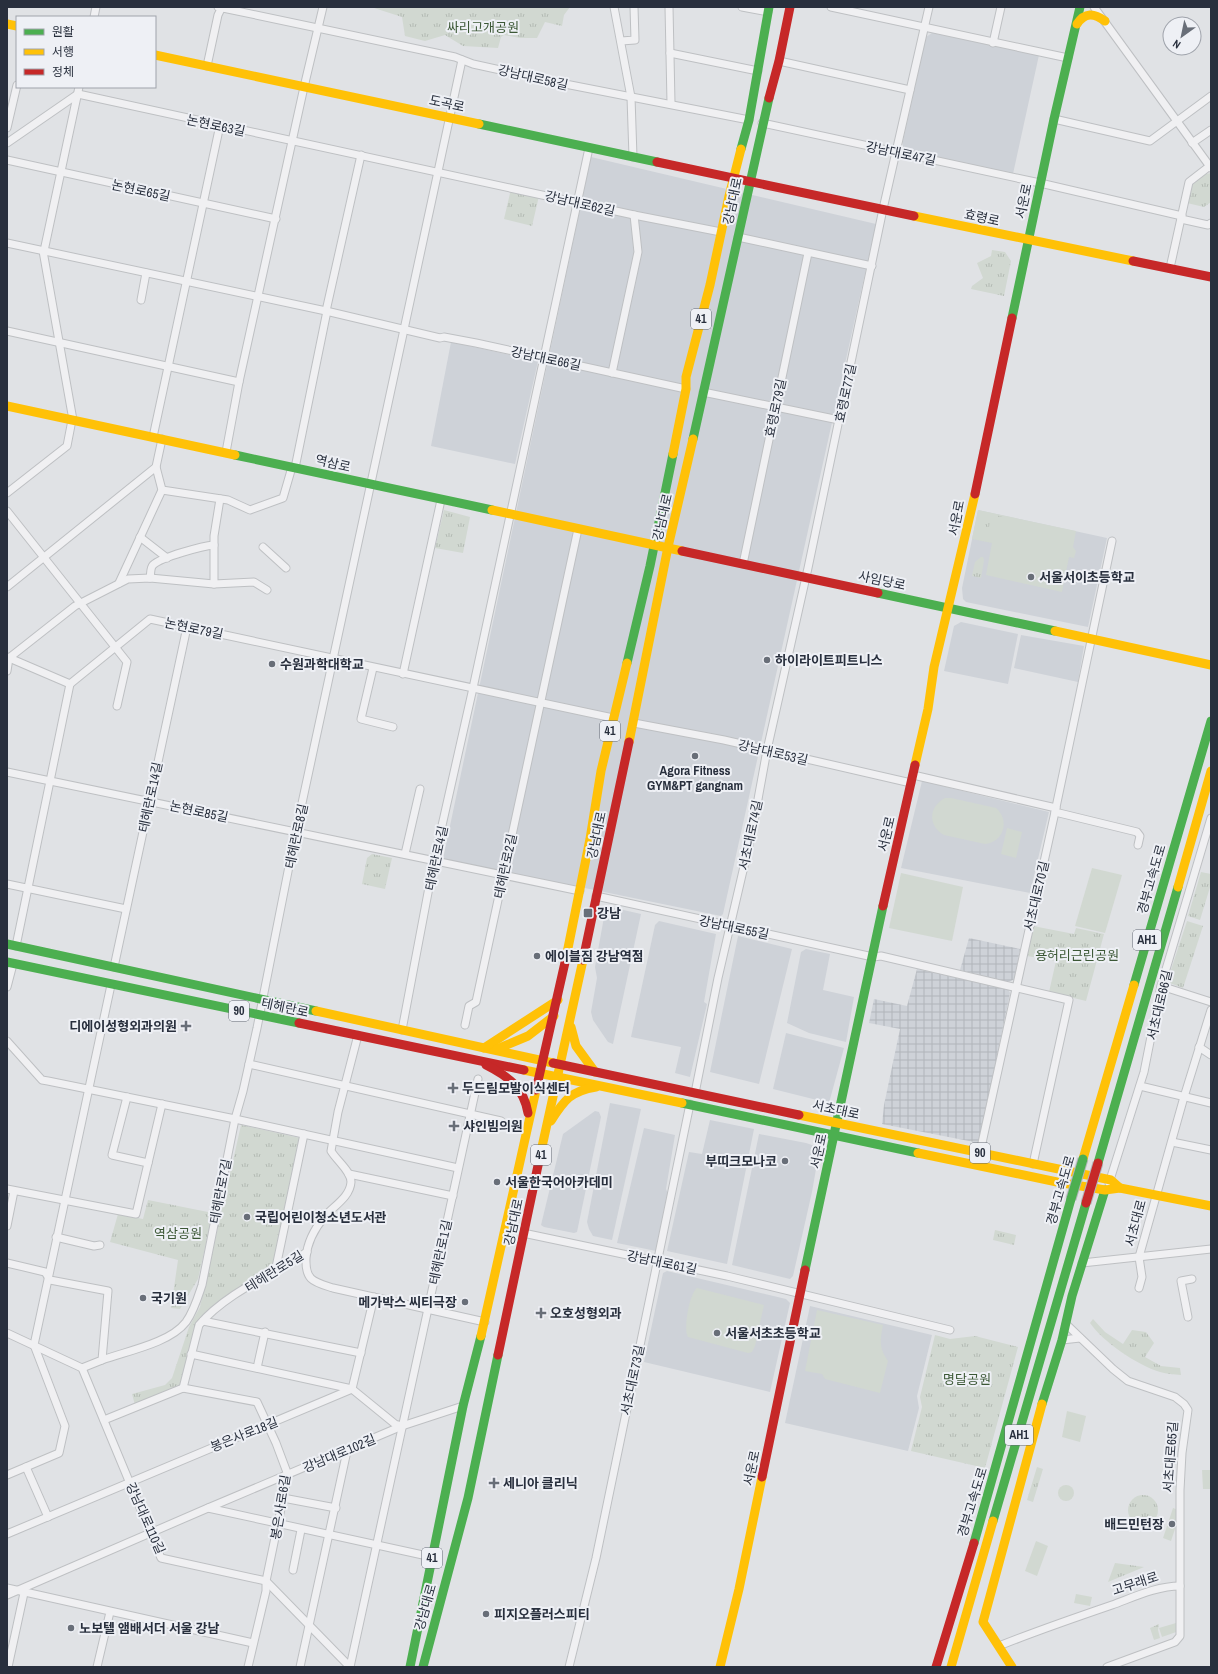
<svg xmlns="http://www.w3.org/2000/svg" width="1218" height="1674" viewBox="0 0 1218 1674" font-family="'Archivo Narrow','Noto Sans KR',sans-serif">
<style>
.built{fill:#ced2d8}
.industrial{fill:url(#industrial-grid)}
.grass{fill:#d1d8d1}
.park{fill:url(#park-tufts)}
.lines{fill:none;stroke-linecap:round;stroke-linejoin:round}
.street-casing{stroke:#bec0c3;stroke-width:9}
.street{stroke:#f0f0f2;stroke-width:7}
.fast{stroke:#4caf50;stroke-width:9}
.slow{stroke:#ffc107;stroke-width:9}
.jam{stroke:#c62828;stroke-width:9}
.fast-bridge-casing{stroke:#b2b5ba;stroke-width:11;stroke-linecap:butt}
.jam-bridge-casing{stroke:#b2b5ba;stroke-width:11;stroke-linecap:butt}
.fast-bridge{stroke:#4caf50;stroke-width:9}
.jam-bridge{stroke:#c62828;stroke-width:9}
.poi-dot{fill:#686e78;stroke:#eef0f5;stroke-width:1.5}
.labels{text-anchor:middle;stroke-width:4;stroke-linejoin:round;paint-order:stroke}
.shield{fill:#eef0f5;stroke:#636974;stroke-width:1}
.shield-label{font-size:12px;font-weight:bold;fill:#282f3d}
.park-label{font-size:13px;fill:#3c5836;stroke:#eef0f5}
.street-label{font-size:13px;fill:#282f3d;stroke:#eef0f5}
.poi-label{font-size:13px;font-weight:bold;fill:#282f3d;stroke:#eef0f5;text-anchor:start}
</style>
<defs>
<pattern id="industrial-grid" width="8" height="8" patternUnits="userSpaceOnUse"><rect width="8" height="8" fill="#ced2d8"/><path d="M0 4h8M4 0v8" fill="none" stroke="#b1b5ba"/></pattern>
<pattern id="park-tufts" width="24" height="20" patternUnits="userSpaceOnUse"><rect width="24" height="20" fill="#d1d8d1"/><path d="M3 7l-1-3M5 7V3M7 7l1-3M15 17l-1-3M17 17v-4M19 17l1-3" fill="none" stroke="#b3bab4"/></pattern>
</defs>
<rect width="100%" height="100%" fill="#e0e2e5"/>
<g class="built">
<polygon points="932,33 1039,55 1013,174 906,151 903,147 903,141 926,37"/>
<polygon points="591,157 876,224 723,914 721,916 443,859"/>
<polygon points="451,342 538,361 515,464 431,446"/>
<polygon points="978,510 1107,538 1088,627 966,602 963,599 962,588"/>
<polygon points="961,622 1018,634 1008,684 944,671 954,626"/>
<polygon points="1021,635 1084,646 1078,682 1014,668"/>
<polygon points="922,781 1049,812 1030,893 901,868"/>
<polygon points="606,906 641,914 613,1044 608,1042 593,1020 591,1012 597,978 595,967"/>
<polygon points="659,921 716,934 704,1002 707,1004 690,1077 675,1073 681,1047 631,1037 655,925"/>
<polygon points="738,936 792,949 759,1084 710,1072"/>
<polygon points="806,949 830,954 823,990 854,997 846,1042 809,1033 787,1023 801,952"/>
<polygon points="786,1033 844,1048 829,1103 773,1089"/>
<polygon points="610,1103 641,1109 612,1240 593,1236 589,1229 587,1222"/>
<polygon points="595,1111 599,1112 601,1117 577,1232 574,1233 544,1227 541,1225 563,1134"/>
<polygon points="710,1120 754,1129 727,1264 667,1251 689,1152 702,1154"/>
<polygon points="644,1128 675,1135 666,1189 668,1194 656,1251 617,1243"/>
<polygon points="759,1134 806,1143 815,1146 819,1152 812,1192 793,1276 790,1279 732,1265"/>
<polygon points="667,1271 786,1299 790,1303 770,1392 644,1362 663,1273"/>
<polygon points="810,1306 932,1335 917,1396 919,1408 908,1451 785,1423"/>
</g>
<g class="industrial">
<polygon points="969,938 1020,949 1015,979 1008,982 960,970"/>
<polygon points="917,969 1008,989 1010,993 979,1143 882,1124 884,1105 900,1029 869,1023 874,999 907,1006"/>
</g>
<g class="grass">
<polygon points="978,510 1076,531 1073,547 1076,551 1074,558 1069,557 1062,592 986,575 992,543 972,539"/>
<path d="M 945,798 L 951,798 L 996,808 C 1010,820 1004,842 985,844 L 944,835 C 928,826 928,807 945,798 Z"/>
<polygon points="1007,828 1022,832 1016,858 1001,854"/>
<polygon points="1092,868 1122,875 1105,933 1075,926"/>
<polygon points="901,873 963,887 952,941 889,928"/>
<path d="M 697,1288 L 764,1305 L 755,1346 L 752,1352 L 748,1353 L 688,1337 C 683,1330 689,1294 697,1288 Z"/>
<path d="M 817,1310 L 883,1325 C 880,1340 879,1348 888,1361 L 880,1393 L 825,1379 L 822,1374 L 805,1371 Z"/>
<polygon points="1067,1411 1086,1416 1080,1442 1062,1437"/>
<polygon points="1202,1470 1211,1470 1211,1489 1203,1489"/>
<circle cx="1066" cy="1493" r="8"/>
<polygon points="1173,1508 1181,1511 1171,1541 1163,1538"/>
<polygon points="1036,1541 1048,1546 1037,1576 1025,1571"/>
<polygon points="1076,1594 1092,1597 1090,1606 1074,1603"/>
<polygon points="1176,1623 1179,1631 1162,1637 1159,1628"/>
</g>
<g class="park">
<polygon points="371,7 570,7 564,15 562,26 545,22 537,38 520,38 504,35 501,37 498,48 463,46 445,35 425,41 405,36 402,17"/>
<polygon points="1211,173 1211,202 1204,207 1187,203 1191,184 1206,174"/>
<polygon points="511,189 539,196 532,226 504,219"/>
<polygon points="992,250 1005,252 1011,261 1004,296 971,289 972,286 983,278 977,263 991,256"/>
<polygon points="444,510 470,517 463,553 435,548"/>
<polygon points="987,513 1007,518 1006,524 990,521 988,534 980,533 978,531 980,517"/>
<polygon points="981,557 983,557 984,560 981,578 972,576 975,562"/>
<polygon points="372,854 392,858 385,889 362,884 367,858"/>
<polygon points="1201,872 1211,874 1211,884 1200,920 1188,916"/>
<polygon points="1187,921 1203,926 1183,988 1167,982"/>
<polygon points="1033,926 1074,934 1076,928 1104,934 1086,1001 1049,992 1056,961 1027,956"/>
<polygon points="241,1125 300,1138 272,1271 196,1324 181,1386 135,1405 132,1394 165,1385 172,1378 189,1327 200,1307"/>
<polygon points="148,1200 213,1213 198,1279 180,1309 171,1308 178,1260 110,1242 118,1214 143,1219"/>
<polygon points="995,1230 1016,1235 1014,1245 993,1240"/>
<path d="M 1093,1319 L 1105,1332 L 1123,1344 L 1132,1330 L 1146,1332 L 1154,1343 L 1145,1357 L 1161,1366 L 1180,1368 L 1181,1375 C 1174,1374 1167,1374 1160,1372 C 1137,1365 1103,1342 1090,1323 Z"/>
<polygon points="935,1335 950,1339 975,1336 1018,1347 985,1468 911,1451 922,1407 920,1397"/>
<polygon points="1171,1451 1174,1451 1173,1456 1177,1457 1176,1465 1169,1463"/>
<polygon points="1037,1467 1043,1469 1033,1502 1027,1500"/>
<circle cx="1143" cy="1510" r="15"/>
<polygon points="1115,1563 1144,1567 1108,1582"/>
<polygon points="1159,1624 1158,1630 1160,1638 1154,1640 1150,1628"/>
</g>
<g class="lines">
<g class="street-casing">
<g id="street">
<polyline points="218,7 455,57 473,64 555,82 749,120"/>
<polyline points="614,7 631,97 633,157"/>
<polyline points="669,7 671,103"/>
<polyline points="742,7 768,12"/>
<polyline points="831,7 1068,58"/>
<polyline points="1094,7 1211,168"/>
<polyline points="94,17 96,7"/>
<polyline points="621,41 635,40 634,7"/>
<polyline points="993,43 1001,7"/>
<polyline points="670,53 758,71"/>
<polyline points="779,61 910,90"/>
<polyline points="207,66 218,15 222,7"/>
<polyline points="1054,119 1150,141 1211,96"/>
<polyline points="762,123 1040,183 1182,216"/>
<polyline points="7,128 17,85"/>
<polyline points="7,143 78,94 634,215 721,232"/>
<polyline points="1192,143 1211,130"/>
<polyline points="7,160 276,219"/>
<polyline points="1181,219 1208,225 1211,223"/>
<polyline points="738,237 872,266"/>
<polyline points="7,243 326,311 440,338 444,337 476,343 686,389"/>
<polyline points="43,251 73,420"/>
<polyline points="44,251 79,87"/>
<polyline points="1170,268 1189,182 1211,165"/>
<polyline points="141,300 146,273"/>
<polyline points="326,311 361,155"/>
<polyline points="7,331 239,382"/>
<polyline points="612,373 638,252 634,215"/>
<polyline points="703,392 839,420"/>
<polyline points="153,437 220,125"/>
<polyline points="226,452 239,382 304,87 323,7"/>
<polyline points="295,468 327,311"/>
<polyline points="162,490 228,500 250,510 283,498 292,467"/>
<polyline points="7,493 67,446 72,420"/>
<polyline points="7,511 127,662 117,706"/>
<polyline points="140,537 167,558"/>
<polyline points="263,547 286,568"/>
<polyline points="743,564 808,253"/>
<path d="M 150,578 C 151,574 150,568 153,565 C 161,557 203,546 214,545"/>
<polyline points="119,583 162,490 156,467"/>
<polyline points="214,584 214,536 220,499"/>
<polyline points="7,587 156,467 162,439"/>
<polyline points="7,657 70,684"/>
<polyline points="373,668 361,719 393,727"/>
<polyline points="7,671 9,658 75,606 128,579 150,578 214,584 254,582 267,590"/>
<polyline points="403,674 441,500"/>
<polyline points="70,684 150,619 613,718"/>
<polyline points="634,723 724,740 911,783"/>
<polyline points="7,772 580,891"/>
<polyline points="913,775 1056,808"/>
<polyline points="1055,812 1137,832 1140,836 1138,845"/>
<polyline points="405,854 420,789"/>
<polyline points="7,884 126,909"/>
<polyline points="596,896 873,957 881,956 1069,1000 1033,1164"/>
<polyline points="16,946 70,684"/>
<polyline points="114,967 187,627"/>
<polyline points="1161,986 1211,1002"/>
<polyline points="7,987 13,964"/>
<polyline points="465,1025 469,1006 476,1002 578,529"/>
<polyline points="402,1030 434,861 473,688 589,148"/>
<path d="M 358,1035 L 338,1112 L 331,1151 C 337,1161 351,1171 351,1182 C 350,1197 334,1206 325,1216 C 315,1228 307,1243 306,1258 C 305,1281 314,1282 333,1288 L 485,1322"/>
<polyline points="7,1041 42,1080 48,1081 235,1119 458,1168"/>
<polyline points="1199,1047 1211,1055"/>
<polyline points="249,1064 501,1121"/>
<polyline points="1140,1086 1211,1103"/>
<polyline points="695,1093 718,978 752,832 767,750 808,568 883,209 929,7"/>
<polyline points="127,1097 112,1155 148,1163"/>
<polyline points="1172,1142 1211,1150"/>
<polyline points="980,1152 1055,812 1112,541"/>
<polyline points="349,1174 453,1196"/>
<polyline points="1109,1183 1144,1072 1161,986 1211,818"/>
<polyline points="7,1189 136,1214 162,1104"/>
<polyline points="7,1226 14,1191"/>
<polyline points="523,1233 727,1276 950,1330"/>
<polyline points="56,1237 94,1246 100,1245"/>
<polyline points="7,1263 45,1272 50,1280 108,1291 102,1360 82,1368"/>
<polyline points="1082,1263 1211,1249"/>
<polyline points="275,1272 304,1134"/>
<polyline points="1139,1288 1142,1277 1139,1257 1184,1097 1211,1010"/>
<polyline points="1188,1317 1181,1281 1192,1279"/>
<polyline points="203,1321 361,1353"/>
<polyline points="1066,1324 1113,1369 1128,1381 1175,1397 1184,1404 1188,1410 1182,1453 1180,1490 1180,1636 1175,1642 1107,1667"/>
<polyline points="7,1333 82,1368 161,1558 266,1581 350,1667"/>
<polyline points="1062,1340 1080,1338"/>
<polyline points="191,1354 352,1389 395,1424 402,1426"/>
<path d="M 102,1360 C 127,1351 170,1343 186,1322 C 194,1311 198,1297 202,1285 L 235,1119 L 243,1091 L 257,1028 L 296,831 L 462,60"/>
<polyline points="257,1368 265,1332"/>
<polyline points="183,1388 257,1402 276,1443 288,1475 266,1581 266,1591 248,1667"/>
<path d="M 183,1388 L 199,1325 C 225,1294 272,1274 307,1252"/>
<polyline points="104,1420 183,1388"/>
<polyline points="26,1467 48,1517"/>
<polyline points="7,1475 59,1453 65,1426 34,1345 111,985"/>
<polyline points="283,1498 336,1508"/>
<polyline points="208,1508 432,1557"/>
<polyline points="7,1534 352,1389 374,1297"/>
<polyline points="293,1570 301,1530"/>
<polyline points="7,1588 253,1643"/>
<polyline points="7,1595 208,1508 402,1426 463,1406"/>
<path d="M 999,1646 C 1036,1631 1074,1618 1112,1605 C 1134,1597 1157,1586 1180,1586"/>
<polyline points="8,1667 24,1593"/>
<polyline points="97,1667 110,1612"/>
<polyline points="300,1667 347,1451"/>
<polyline points="350,1667 478,1079"/>
<polyline points="569,1667 596,1558 690,1104"/>
</g>
</g>
<use href="#street" class="street"/>
<g class="fast">
<polyline points="479,124 657,162"/>
<polyline points="741,149 749,120 769,7"/>
<polyline points="1012,318 1054,119 1080,7"/>
<polyline points="693,439 769,98"/>
<polyline points="235,455 492,510"/>
<polyline points="878,593 1055,631"/>
<polyline points="627,663 650,566 673,454"/>
<polyline points="7,944 316,1011"/>
<polyline points="7,962 299,1023"/>
<polyline points="1134,985 1211,721"/>
<polyline points="682,1103 918,1153"/>
<polyline points="1098,1163 1178,887"/>
<polyline points="805,1270 883,906"/>
<polyline points="1042,1404 1062,1340 1072,1296 1105,1190"/>
<polyline points="993,1521 1086,1203"/>
<polyline points="974,1543 1071,1199"/>
<polyline points="410,1667 463,1406 481,1336"/>
<polyline points="423,1667 468,1498 498,1355"/>
</g>
<g class="slow">
<polyline points="7,24 17,26"/>
<path d="M 1077,24 C 1085,12 1094,13 1105,21"/>
<polyline points="155,55 479,124"/>
<polyline points="914,216 1133,261"/>
<polyline points="7,406 235,455"/>
<polyline points="673,454 686,389 686,377 710,285 729,196 741,149"/>
<polyline points="492,510 682,551"/>
<polyline points="1055,631 1211,665"/>
<polyline points="629,742 668,547 693,439"/>
<polyline points="915,765 928,709 934,667 975,494"/>
<polyline points="1178,887 1211,771"/>
<polyline points="566,958 590,839 601,771 627,663"/>
<polyline points="316,1011 553,1063"/>
<polyline points="571,1027 576,1046 595,1072"/>
<polyline points="484,1048 558,1000"/>
<polyline points="497,1049 528,1036 554,1016"/>
<polyline points="524,1070 682,1103"/>
<polyline points="799,1115 1111,1180 1120,1188"/>
<path d="M 551,1121 C 564,1100 571,1091 596,1087"/>
<polyline points="918,1153 1057,1182 1105,1190 1120,1188 1211,1206"/>
<polyline points="540,1156 583,960"/>
<polyline points="1083,1159 1134,985"/>
<polyline points="481,1336 536,1090"/>
<polyline points="720,1667 739,1589 762,1477"/>
<polyline points="951,1667 993,1521"/>
<polyline points="1012,1667 983,1622 1042,1404"/>
</g>
<g class="jam">
<polyline points="769,98 779,61 790,7"/>
<polyline points="657,162 914,216"/>
<polyline points="1133,261 1211,277"/>
<polyline points="975,494 1012,318"/>
<polyline points="682,551 878,593"/>
<polyline points="883,906 915,765"/>
<polyline points="583,960 629,742"/>
<polyline points="299,1023 524,1070"/>
<polyline points="553,1063 799,1115"/>
<path d="M 486,1065 C 508,1076 524,1088 528,1113"/>
<polyline points="536,1090 566,958"/>
<polyline points="498,1355 540,1156"/>
<polyline points="762,1477 805,1270"/>
<polyline points="936,1667 974,1543"/>
</g>
<g class="fast-bridge-casing">
<polyline id="fast-bridge" points="1071,1199 1083,1159"/>
</g>
<g class="jam-bridge-casing">
<polyline id="jam-bridge" points="1086,1203 1098,1163"/>
</g>
<use href="#fast-bridge" class="fast-bridge"/>
<use href="#jam-bridge" class="jam-bridge"/>
</g>
<g class="poi-dot">
<circle cx="1031" cy="577" r="4"/>
<circle cx="767" cy="660" r="4"/>
<circle cx="272" cy="664" r="4"/>
<circle cx="695" cy="756" r="4"/>
<rect x="583" y="908" width="10" height="10" rx="2"/>
<circle cx="537" cy="956" r="4"/>
<path d="M184 1020h4v4h4v4h-4v4h-4v-4h-4v-4h4z"/>
<path d="M451 1082h4v4h4v4h-4v4h-4v-4h-4v-4h4z"/>
<path d="M452 1120h4v4h4v4h-4v4h-4v-4h-4v-4h4z"/>
<circle cx="785" cy="1161" r="4"/>
<circle cx="497" cy="1182" r="4"/>
<circle cx="247" cy="1217" r="4"/>
<circle cx="143" cy="1298" r="4"/>
<circle cx="465" cy="1302" r="4"/>
<path d="M539 1307h4v4h4v4h-4v4h-4v-4h-4v-4h4z"/>
<circle cx="717" cy="1333" r="4"/>
<path d="M492 1477h4v4h4v4h-4v4h-4v-4h-4v-4h4z"/>
<circle cx="1172" cy="1524" r="4"/>
<circle cx="486" cy="1614" r="4"/>
<circle cx="71" cy="1628" r="4"/>
</g>
<g class="labels">
<g class="shield">
<rect x="691" y="309" width="20" height="20" rx="3"/>
<rect x="600" y="721" width="20" height="20" rx="3"/>
<rect x="1133" y="930" width="28" height="20" rx="3"/>
<rect x="229" y="1001" width="20" height="20" rx="3"/>
<rect x="970" y="1143" width="20" height="20" rx="3"/>
<rect x="531" y="1145" width="20" height="20" rx="3"/>
<rect x="1005" y="1425" width="28" height="20" rx="3"/>
<rect x="422" y="1548" width="20" height="20" rx="3"/>
</g>
<g class="shield-label">
<text x="701" y="323">41</text>
<text x="610" y="735">41</text>
<text x="1147" y="944">AH1</text>
<text x="239" y="1015">90</text>
<text x="980" y="1157">90</text>
<text x="541" y="1159">41</text>
<text x="1019" y="1439">AH1</text>
<text x="432" y="1562">41</text>
</g>
<g class="park-label">
<text x="483" y="32">싸리고개공원</text>
<text x="1077" y="960">용허리근린공원</text>
<text x="178" y="1238">역삼공원</text>
<text x="967" y="1384">명달공원</text>
</g>
<g class="street-label">
<text transform="translate(533 77) rotate(13)" y="5">강남대로58길</text>
<text transform="translate(447 103) rotate(12)" y="5">도곡로</text>
<text transform="translate(216 125) rotate(12)" y="5">논현로63길</text>
<text transform="translate(901 153) rotate(12)" y="5">강남대로47길</text>
<text transform="translate(141 190) rotate(12)" y="5">논현로65길</text>
<text transform="translate(732 201) rotate(-78)" y="5">강남대로</text>
<text transform="translate(1023 201) rotate(-78)" y="5">서운로</text>
<text transform="translate(580 203) rotate(13)" y="5">강남대로62길</text>
<text transform="translate(982 217) rotate(12)" y="5">효령로</text>
<text transform="translate(546 358) rotate(12)" y="5">강남대로66길</text>
<text transform="translate(845 393) rotate(-78)" y="5">효령로77길</text>
<text transform="translate(775 408) rotate(-78)" y="5">효령로79길</text>
<text transform="translate(333 463) rotate(13)" y="5">역삼로</text>
<text transform="translate(662 517) rotate(-77)" y="5">강남대로</text>
<text transform="translate(956 518) rotate(-79)" y="5">서운로</text>
<text transform="translate(882 580) rotate(12)" y="5">사임당로</text>
<text transform="translate(194 628) rotate(12)" y="5">논현로79길</text>
<text transform="translate(773 752) rotate(13)" y="5">강남대로53길</text>
<text transform="translate(150 797) rotate(-78)" y="5">테헤란로14길</text>
<text transform="translate(199 811) rotate(12)" y="5">논현로85길</text>
<text transform="translate(886 834) rotate(-77)" y="5">서운로</text>
<text transform="translate(596 835) rotate(-78)" y="5">강남대로</text>
<text transform="translate(750 835) rotate(-78)" y="5">서초대로74길</text>
<text transform="translate(296 836) rotate(-78)" y="5">테헤란로8길</text>
<text transform="translate(436 858) rotate(-78)" y="5">테헤란로4길</text>
<text transform="translate(505 866) rotate(-78)" y="5">테헤란로2길</text>
<text transform="translate(1151 879) rotate(-74)" y="5">경부고속도로</text>
<text transform="translate(1036 896) rotate(-77)" y="5">서초대로70길</text>
<text transform="translate(734 927) rotate(12)" y="5">강남대로55길</text>
<text transform="translate(1159 1005) rotate(-77)" y="5">서초대로66길</text>
<text transform="translate(285 1007) rotate(12)" y="5">테헤란로</text>
<text transform="translate(836 1109) rotate(12)" y="5">서초대로</text>
<text transform="translate(818 1151) rotate(-78)" y="5">서운로</text>
<text transform="translate(1060 1190) rotate(-74)" y="5">경부고속도로</text>
<text transform="translate(220 1191) rotate(-79)" y="5">테헤란로7길</text>
<text transform="translate(513 1222) rotate(-78)" y="5">강남대로</text>
<text transform="translate(1135 1223) rotate(-75)" y="5">서초대로</text>
<text transform="translate(440 1252) rotate(-78)" y="5">테헤란로1길</text>
<text transform="translate(662 1262) rotate(12)" y="5">강남대로61길</text>
<text transform="translate(274 1271) rotate(-32)" y="5">테헤란로5길</text>
<text transform="translate(632 1380) rotate(-78)" y="5">서초대로73길</text>
<text transform="translate(244 1434) rotate(-22)" y="5">봉은사로18길</text>
<text transform="translate(339 1453) rotate(-23)" y="5">강남대로102길</text>
<text transform="translate(1170 1457) rotate(-86)" y="5">서초대로65길</text>
<text transform="translate(751 1468) rotate(-78)" y="5">서운로</text>
<text transform="translate(972 1502) rotate(-73)" y="5">경부고속도로</text>
<text transform="translate(280 1507) rotate(-81)" y="5">봉은사로6길</text>
<text transform="translate(146 1518) rotate(66)" y="5">강남대로110길</text>
<text transform="translate(1135 1583) rotate(-18)" y="5">고무래로</text>
<text transform="translate(425 1607) rotate(-74)" y="5">강남대로</text>
</g>
<g class="poi-label">
<text x="1039" y="582">서울서이초등학교</text>
<text x="775" y="665">하이라이트피트니스</text>
<text x="280" y="669">수원과학대학교</text>
<text x="695" y="775" text-anchor="middle">Agora Fitness<tspan x="695" dy="15">GYM&amp;PT gangnam</tspan></text>
<text x="597" y="918">강남</text>
<text x="545" y="961">에이블짐 강남역점</text>
<text x="177" y="1031" text-anchor="end">디에이성형외과의원</text>
<text x="462" y="1093">두드림모발이식센터</text>
<text x="463" y="1131">샤인빔의원</text>
<text x="777" y="1166" text-anchor="end">부띠크모나코</text>
<text x="505" y="1187">서울한국어아카데미</text>
<text x="255" y="1222">국립어린이청소년도서관</text>
<text x="151" y="1303">국기원</text>
<text x="457" y="1307" text-anchor="end">메가박스 씨티극장</text>
<text x="550" y="1318">오호성형외과</text>
<text x="725" y="1338">서울서초초등학교</text>
<text x="503" y="1488">세니아 클리닉</text>
<text x="1164" y="1529" text-anchor="end">배드민턴장</text>
<text x="494" y="1619">피지오플러스피티</text>
<text x="79" y="1633">노보텔 앰배서더 서울 강남</text>
</g>
</g>
<rect width="1218" height="1674" fill="none" stroke="#282f3d" stroke-width="16"/>
<rect x="16" y="16" width="140" height="72" fill="#eef0f5" stroke="#9fa3ab"/>
<rect x="24" y="29" width="20" height="6" fill="#4caf50" stroke="#9fa3ab"/>
<text x="52" y="36" font-size="12" fill="#282f3d">원활</text>
<rect x="24" y="49" width="20" height="6" fill="#ffc107" stroke="#9fa3ab"/>
<text x="52" y="56" font-size="12" fill="#282f3d">서행</text>
<rect x="24" y="69" width="20" height="6" fill="#c62828" stroke="#9fa3ab"/>
<text x="52" y="76" font-size="12" fill="#282f3d">정체</text>
<g transform="translate(1182 36) rotate(213)"><circle r="19" fill="#eef0f5" stroke="#9fa3ab"/>
<path d="M0-3L7 15L0 10L-7 15Z" fill="#686e78"/>
<text y="-6" font-size="11" font-weight="bold" text-anchor="middle" fill="#282f3d">N</text>
</g>
</svg>
